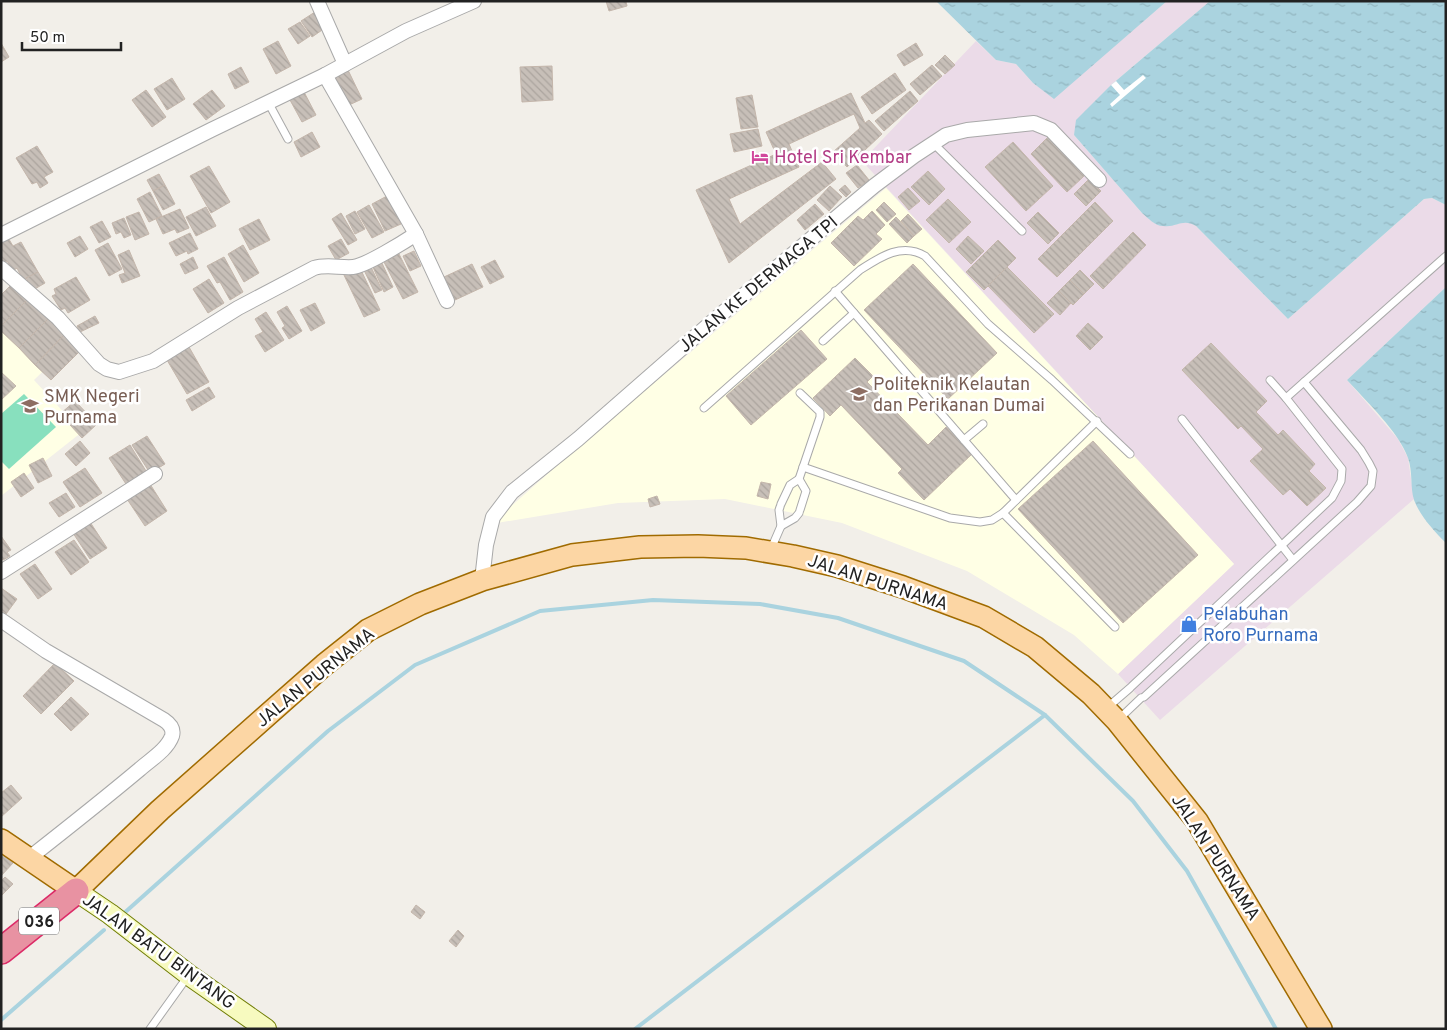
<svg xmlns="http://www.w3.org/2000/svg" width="1447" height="1030" viewBox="0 0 1447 1030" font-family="Overpass,sans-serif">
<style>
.industrial{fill:#ebdbe8}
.education{fill:#ffffe5}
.pitch{fill:#88e0be}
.water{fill:url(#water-ripples)}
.pier{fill:#fff}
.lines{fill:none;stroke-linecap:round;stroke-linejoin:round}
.stream{stroke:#aad3df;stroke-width:4}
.building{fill:url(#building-back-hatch);stroke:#c4b6ab}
.lane-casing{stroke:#a9a9a9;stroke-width:9}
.street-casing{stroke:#a9a9a9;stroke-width:16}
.secondary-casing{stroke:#707d05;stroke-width:22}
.primary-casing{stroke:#a06b00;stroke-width:24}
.highway-casing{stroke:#dc2a67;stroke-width:28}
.lane{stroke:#fff;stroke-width:7}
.street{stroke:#fff;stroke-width:14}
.secondary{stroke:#f7fabf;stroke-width:20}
.primary{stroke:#fcd6a4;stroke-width:21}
.highway{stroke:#e892a2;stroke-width:25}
.labels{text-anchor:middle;stroke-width:5;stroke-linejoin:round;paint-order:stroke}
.shield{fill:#fff;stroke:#646464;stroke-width:1}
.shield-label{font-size:16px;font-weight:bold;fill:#222}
.hotel-label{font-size:18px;fill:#b23c85;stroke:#fff;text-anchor:start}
.street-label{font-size:18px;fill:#222;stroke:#fff}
.education-label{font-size:18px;fill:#785e54;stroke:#fff;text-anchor:start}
.shop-label{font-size:18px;fill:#366cbe;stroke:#fff;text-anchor:start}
</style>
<defs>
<pattern id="water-ripples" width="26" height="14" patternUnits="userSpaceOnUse" patternTransform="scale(1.25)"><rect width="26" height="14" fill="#aad3df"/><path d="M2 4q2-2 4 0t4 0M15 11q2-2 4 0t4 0" fill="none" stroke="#92b5bf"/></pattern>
<pattern id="building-back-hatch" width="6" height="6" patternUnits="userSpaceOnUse" patternTransform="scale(1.25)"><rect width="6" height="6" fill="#c7bfb8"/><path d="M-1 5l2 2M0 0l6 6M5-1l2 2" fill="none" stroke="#aba49e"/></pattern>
</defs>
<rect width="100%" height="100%" fill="#f2efe9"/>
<polygon class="industrial" points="1167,1 1210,1 1111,85 1074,135 1142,213 1154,223 1174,225 1183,222 1189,222 1196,226 1288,319 1424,199 1432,198 1446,205 1446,287 1347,380 1398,439 1408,458 1414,499 1160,720 1118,674 1234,564 862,161 976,41 996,60 1016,64 1033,83 1054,98"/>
<g class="education">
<polygon points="886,188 1234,564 1118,674 1074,635 967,571 842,523 725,499 618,503 491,524 578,447"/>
<polygon points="1,323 66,349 34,380 82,432 1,496"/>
</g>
<polygon class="pitch" points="24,394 56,427 9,469 1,461 1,414"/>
<g class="water">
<polygon points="936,1 1167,1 1054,99 1033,83 1016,64 996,60"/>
<path d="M 1210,1 L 1446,1 L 1446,205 L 1432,198 L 1424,199 L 1288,319 L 1196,226 C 1182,218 1177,228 1163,226 C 1155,226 1148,218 1142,213 L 1074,135 L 1076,120 L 1111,85 Z"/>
<path d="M 1446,287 L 1446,543 C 1434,531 1420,516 1414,500 C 1410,487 1413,472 1408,458 C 1399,432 1366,401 1347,380 Z"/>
</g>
<polygon class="pier" points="1143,75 1146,78 1112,107 1110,104 1120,95 1111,85 1116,81 1124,90"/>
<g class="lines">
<g class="stream">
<polyline points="122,915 328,731 415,665 540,611 653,600 760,604 838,618 964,661 1045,715 1133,801 1187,871 1276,1029"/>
<polyline points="1,1020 104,930"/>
<polyline points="635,1029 1045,715"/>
</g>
</g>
<g class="building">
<polygon points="606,1 626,1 627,6 609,11"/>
<polygon points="315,12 325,28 312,37 301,21"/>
<polygon points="300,22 310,36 298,44 288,29"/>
<polygon points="278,41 291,66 276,74 263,49"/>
<polygon points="1,43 9,57 1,62"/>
<polygon points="916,43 923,55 904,66 897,55"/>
<polygon points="945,55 955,65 945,74 935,65"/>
<polygon points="932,65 942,76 920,95 910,84"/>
<polygon points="552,66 553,100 522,102 520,67"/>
<polygon points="241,67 249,82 235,89 228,74"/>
<polygon points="347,68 362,99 349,105 334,74"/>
<polygon points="895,73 906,90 872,114 861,97"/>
<polygon points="172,78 185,99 167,110 154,89"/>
<polygon points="146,90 166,117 152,127 132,100"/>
<polygon points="212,90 225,106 206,120 193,104"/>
<polygon points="910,91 918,101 884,131 875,121"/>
<polygon points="304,92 316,115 302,122 290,100"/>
<polygon points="851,93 865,123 869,120 882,134 847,167 833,152 860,128 854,114 789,144 799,167 729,199 740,224 822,162 836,179 729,263 696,190 776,154 766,132"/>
<polygon points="752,95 758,127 741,129 736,98"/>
<polygon points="758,129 762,146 734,152 730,134"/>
<polygon points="312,132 320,147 301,157 294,142"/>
<polygon points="1048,137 1084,176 1067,192 1031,154"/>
<polygon points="1013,142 1053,186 1026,211 985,167"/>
<polygon points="37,146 53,172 44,177 48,183 40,188 37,182 32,184 16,158"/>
<polygon points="857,165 869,180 858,188 846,173"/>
<polygon points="209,166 230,202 211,213 190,176"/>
<polygon points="928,171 945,189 929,205 911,187"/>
<polygon points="159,174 165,185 153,191 147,180"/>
<polygon points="1089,179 1101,191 1086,206 1074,194"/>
<polygon points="165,185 175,204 163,210 153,191"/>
<polygon points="845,185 851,192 846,197 839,190"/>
<polygon points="830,186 842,197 829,211 817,200"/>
<polygon points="908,188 920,201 909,210 898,197"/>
<polygon points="150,192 162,216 149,222 137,199"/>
<polygon points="387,196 401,224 385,231 372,204"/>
<polygon points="948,199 971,222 949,243 926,220"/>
<polygon points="884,202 896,214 887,222 876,210"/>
<polygon points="1095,202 1113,221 1057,277 1038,259"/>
<polygon points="815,204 824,214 805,230 797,220"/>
<polygon points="369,205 384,232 372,238 357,212"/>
<polygon points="206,207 216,226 196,236 186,217"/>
<polygon points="180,209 189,228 177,233 175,229 163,234 156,219"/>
<polygon points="355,211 365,229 355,234 346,216"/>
<polygon points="872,211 885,225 876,234 882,239 854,266 831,243 858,216 863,220"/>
<polygon points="139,212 149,234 135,240 126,217"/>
<polygon points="1038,212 1059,233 1048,244 1027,223"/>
<polygon points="341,213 357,240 348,245 332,219"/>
<polygon points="908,214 922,229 914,236 901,221"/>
<polygon points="896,217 914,236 907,243 889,224"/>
<polygon points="124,218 131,235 124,238 121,232 116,234 112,223"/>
<polygon points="259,219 270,240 250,250 239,229"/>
<polygon points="102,221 111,237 99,243 90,227"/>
<polygon points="1133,232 1146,245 1103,289 1090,276"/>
<polygon points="190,233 198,249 188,254 187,251 176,256 169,243"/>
<polygon points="7,236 13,246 21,242 38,272 23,280 17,268 13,271 7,261 4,263 1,258 1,239"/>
<polygon points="80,236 88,249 75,257 67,243"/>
<polygon points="968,236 984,251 971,264 956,249"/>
<polygon points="341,239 349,253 336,260 328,246"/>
<polygon points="998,240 1016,258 984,290 966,272"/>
<polygon points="108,243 122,269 109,276 95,250"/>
<polygon points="243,245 259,273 244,282 228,254"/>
<polygon points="129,250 140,276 122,283 119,275 125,273 118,255"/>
<polygon points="414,251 421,266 410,271 403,256"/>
<polygon points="399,254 418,292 403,299 384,262"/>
<polygon points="193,257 198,268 185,274 180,264"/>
<polygon points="224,257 243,292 230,300 220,282 217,283 207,266"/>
<polygon points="495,260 504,277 490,284 481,267"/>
<polygon points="381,261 393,287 384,292 372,265"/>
<polygon points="472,264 483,287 455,300 444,277"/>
<polygon points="913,264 997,353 948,399 864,310"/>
<polygon points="370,265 382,290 375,293 363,268"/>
<polygon points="359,266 380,310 364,317 343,273"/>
<polygon points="1007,267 1054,314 1034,333 988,286"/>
<polygon points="1080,270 1094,284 1084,294 1070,280"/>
<polygon points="38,272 45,283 33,290 26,278"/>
<polygon points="76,277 90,300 68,313 65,308 61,310 52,296 56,294 54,289"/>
<polygon points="209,279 224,303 208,313 193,289"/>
<polygon points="1070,280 1084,294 1073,305 1059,291"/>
<polygon points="15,281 31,296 1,326 1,295"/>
<polygon points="1059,291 1071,303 1060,315 1047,303"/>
<polygon points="31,296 51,316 19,348 1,331 1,326"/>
<polygon points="315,303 325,323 311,331 300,310"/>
<polygon points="287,306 302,331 289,339 282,328 285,326 277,312"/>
<polygon points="266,312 284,340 265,352 255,336 263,332 255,319"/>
<polygon points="51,316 67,332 35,365 19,348"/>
<polygon points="95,316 99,323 80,332 77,326"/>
<polygon points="1088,323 1103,337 1090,350 1076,336"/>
<polygon points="801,330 827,359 751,425 726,396"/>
<polygon points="67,332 83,348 51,380 35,365"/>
<polygon points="1211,343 1267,401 1256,412 1278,435 1283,430 1315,464 1309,471 1326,488 1307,506 1290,489 1283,495 1250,461 1263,449 1241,426 1238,429 1182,370"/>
<polygon points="189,347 209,382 187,394 167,360"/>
<polygon points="855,358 873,376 867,382 928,445 946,427 972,454 924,500 898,473 902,469 841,405 830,416 813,398"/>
<polygon points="1,372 16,386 1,400"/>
<polygon points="209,387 215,397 192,411 186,400"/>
<polygon points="75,401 97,424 82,438 60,414"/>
<polygon points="147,436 165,464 150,473 132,445"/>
<polygon points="80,441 90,453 76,466 65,454"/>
<polygon points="1093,441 1198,555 1123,623 1018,509"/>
<polygon points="130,445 146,471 126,484 109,458"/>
<polygon points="43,458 52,476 38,483 29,465"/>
<polygon points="85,468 102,493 80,507 63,482"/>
<polygon points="24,473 34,488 21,497 11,482"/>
<polygon points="761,482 771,484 768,499 757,496"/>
<polygon points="150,484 167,511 145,526 127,499"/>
<polygon points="66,493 75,507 59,517 49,503"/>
<polygon points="657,496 660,504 650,507 648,499"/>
<polygon points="90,522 107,548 90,559 73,533"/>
<polygon points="1,536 11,550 7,552 10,556 3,560 1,558"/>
<polygon points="74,540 89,562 71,575 55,552"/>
<polygon points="35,564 52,589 38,599 20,574"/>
<polygon points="1,588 17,599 6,614 1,610"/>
<polygon points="55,663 74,681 41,714 23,696"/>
<polygon points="71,697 89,714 71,731 54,714"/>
<polygon points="11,785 22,798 1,817 1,793"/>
<polygon points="1,853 13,863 1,876"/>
<polygon points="5,877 13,884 1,896 1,881"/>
<polygon points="416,905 425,912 420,919 411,912"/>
<polygon points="458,930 464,936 456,947 449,941"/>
</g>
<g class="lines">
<g class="lane-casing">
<g id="lane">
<polyline points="268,102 288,139"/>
<polyline points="933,143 1022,231"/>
<polyline points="835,291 1016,500"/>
<polyline points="823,341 854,313"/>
<polyline points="1270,380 1286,398"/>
<polyline points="1304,382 1446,256"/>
<path d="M 704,408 L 860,270 C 880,257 902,242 925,256 L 988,324 L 1052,380 L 1130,454"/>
<polyline points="1182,419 1293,560"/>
<polyline points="964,440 983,424"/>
<polyline points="803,467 950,518 980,522 992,520 1003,513 1097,421"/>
<polyline points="799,479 820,417 820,412 800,393"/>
<polyline points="781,504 790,485 799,479 806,491 800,510"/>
<polyline points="780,507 779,510 781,526 795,518 799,513"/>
<polyline points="1003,513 1115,627"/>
<polyline points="771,549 781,526"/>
<polyline points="1132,686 1332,498 1341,481 1342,469 1286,398 1304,382 1361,450 1369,463 1373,471 1371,486 1357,502 1144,697"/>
<polyline points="1108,707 1130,688"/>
<polyline points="1118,720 1141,698"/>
<polyline points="150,1029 188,976"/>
</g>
</g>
<g class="street-casing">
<g id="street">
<polyline points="317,1 345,64"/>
<polyline points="325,75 416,234 447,301"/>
<polyline points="1,235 211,130 325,75 406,31 474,1"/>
<path d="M 1,268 L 58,318 L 99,364 L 107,369 L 119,372 L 153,361 L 238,308 L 314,268 C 326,264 340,268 353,267 C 365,266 404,242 416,234"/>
<polyline points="1,572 155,474"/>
<polyline points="482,580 486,545 493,517 512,492 578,439 713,321 874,186 914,156 946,135 967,130 1034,123 1051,130 1099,180"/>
<path d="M 1,620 L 46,651 L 164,720 C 170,724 174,729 172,736 C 167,750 150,760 140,769 C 103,800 65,830 28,859"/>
</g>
</g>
<g class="secondary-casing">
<polyline id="secondary" points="76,891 110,914 189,975 266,1029"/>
</g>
<g class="primary-casing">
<polyline id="primary" points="1,840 76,891 160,810 324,665 368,630 420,604 482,580 572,555 640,547 698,546 746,548 793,556 837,566 903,587 984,617 1035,647 1091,694 1117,721 1197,821 1321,1029"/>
</g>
<g class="highway-casing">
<polyline id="highway" points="1,951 76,891"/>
</g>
<use href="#lane" class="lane"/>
<use href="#street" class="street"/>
<use href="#secondary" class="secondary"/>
<use href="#primary" class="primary"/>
<use href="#highway" class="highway"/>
</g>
<defs>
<g id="hotel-bare" transform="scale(1.35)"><path d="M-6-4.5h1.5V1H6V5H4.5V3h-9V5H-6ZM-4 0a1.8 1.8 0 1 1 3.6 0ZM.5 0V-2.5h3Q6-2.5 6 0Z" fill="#d1479c" stroke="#fff" stroke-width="2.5" paint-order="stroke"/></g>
<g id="university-bare" transform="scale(1.35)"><path d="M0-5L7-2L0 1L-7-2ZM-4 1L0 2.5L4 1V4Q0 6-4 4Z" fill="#8d6e63" stroke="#fff" stroke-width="2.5" paint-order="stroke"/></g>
<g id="school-bare" transform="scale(1.35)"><path d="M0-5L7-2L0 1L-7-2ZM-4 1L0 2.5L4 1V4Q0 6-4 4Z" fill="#8d6e63" stroke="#fff" stroke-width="2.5" paint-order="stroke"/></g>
<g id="shop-bare" transform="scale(1.35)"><path d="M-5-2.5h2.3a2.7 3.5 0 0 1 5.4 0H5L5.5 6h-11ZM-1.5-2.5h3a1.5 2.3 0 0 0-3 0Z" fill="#3f7fe0" stroke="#fff" stroke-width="2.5" paint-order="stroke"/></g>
</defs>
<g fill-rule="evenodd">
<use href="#hotel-bare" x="760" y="157"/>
<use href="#university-bare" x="859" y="394"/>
<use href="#school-bare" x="30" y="406"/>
<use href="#shop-bare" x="1189" y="624"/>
</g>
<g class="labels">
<rect class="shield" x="19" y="907.5" width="40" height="27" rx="4"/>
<g class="shield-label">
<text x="39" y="927">036</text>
</g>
<g class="hotel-label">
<text x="774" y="163">Hotel Sri Kembar</text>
</g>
<g class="street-label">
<text transform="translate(758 284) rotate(-40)" y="6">JALAN KE DERMAGA TPI</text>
<text transform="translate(878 582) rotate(18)" y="6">JALAN PURNAMA</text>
<text transform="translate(315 677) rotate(-39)" y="6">JALAN PURNAMA</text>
<text transform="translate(1216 857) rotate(57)" y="6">JALAN PURNAMA</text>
<text transform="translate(159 951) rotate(36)" y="6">JALAN BATU BINTANG</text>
</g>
<g class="education-label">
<text x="873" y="390">Politeknik Kelautan<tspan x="873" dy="21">dan Perikanan Dumai</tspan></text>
<text x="44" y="402">SMK Negeri<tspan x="44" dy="21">Purnama</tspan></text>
</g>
<g class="shop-label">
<text x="1203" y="620">Pelabuhan<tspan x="1203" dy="21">Roro Purnama</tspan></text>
</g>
</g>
<rect width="1447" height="1030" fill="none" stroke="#222222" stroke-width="5"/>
<path d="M22 42v8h99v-8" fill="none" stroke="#222222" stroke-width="2.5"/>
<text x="30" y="42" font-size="15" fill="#222222" stroke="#ffffff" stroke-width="4" paint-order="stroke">50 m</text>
</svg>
